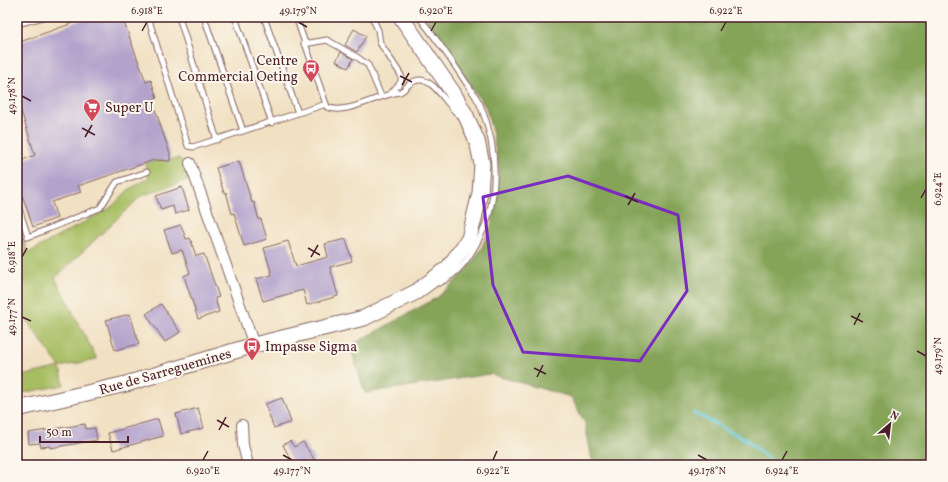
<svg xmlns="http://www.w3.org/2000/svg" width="948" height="482" viewBox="0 0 948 482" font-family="Vollkorn,serif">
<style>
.green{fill:#a7bd62;stroke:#786e46}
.forest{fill:#85a458;stroke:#686242}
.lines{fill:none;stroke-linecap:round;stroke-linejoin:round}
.stream{stroke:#5ac5d4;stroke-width:3.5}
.building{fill:#b2a2cc}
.lane-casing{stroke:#846360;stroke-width:7}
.street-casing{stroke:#846360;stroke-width:12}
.secondary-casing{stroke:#846360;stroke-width:17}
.lane{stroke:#fff;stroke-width:5}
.street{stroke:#fff;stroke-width:10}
.secondary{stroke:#fff;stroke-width:15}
.marked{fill:none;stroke:#7b2cbf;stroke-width:3;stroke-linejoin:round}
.ticks{fill:none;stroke:#4a1f2b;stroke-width:1.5}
.labels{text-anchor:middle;stroke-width:4;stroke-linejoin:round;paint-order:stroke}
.poi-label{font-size:14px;fill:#4a1f2b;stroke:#fbf7ec;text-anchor:start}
.street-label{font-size:14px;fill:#4a1f2b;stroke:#fbf7ec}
.neatline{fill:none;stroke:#4a1f2b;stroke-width:1.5}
.ticks-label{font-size:10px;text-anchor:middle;fill:#4a1f2b}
</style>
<rect width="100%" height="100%" fill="#fbf7ec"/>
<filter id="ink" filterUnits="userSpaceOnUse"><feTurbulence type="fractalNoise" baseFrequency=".025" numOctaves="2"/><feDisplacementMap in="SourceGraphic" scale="8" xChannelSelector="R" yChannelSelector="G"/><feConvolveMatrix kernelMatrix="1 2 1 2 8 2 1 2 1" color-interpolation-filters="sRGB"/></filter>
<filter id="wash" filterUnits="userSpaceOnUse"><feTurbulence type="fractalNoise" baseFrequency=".012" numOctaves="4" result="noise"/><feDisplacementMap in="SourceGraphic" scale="16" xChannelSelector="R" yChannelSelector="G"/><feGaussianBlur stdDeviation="0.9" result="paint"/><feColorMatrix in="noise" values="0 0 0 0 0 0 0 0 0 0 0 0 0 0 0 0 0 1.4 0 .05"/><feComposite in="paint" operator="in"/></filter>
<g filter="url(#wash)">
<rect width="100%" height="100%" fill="#f1e1c3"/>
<path class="green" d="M 179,158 L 185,164 L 188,180 L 141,196 L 55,278 L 97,359 L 60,367 L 64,385 L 17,394 L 17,377 L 60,367 L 17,307 L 17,221 L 28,253 L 110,208 L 128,190 L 149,178 L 145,164 C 157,159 167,161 179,158 Z"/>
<polygon class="forest" points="425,17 931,17 931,465 593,465 585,423 571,397 490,374 365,393 350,346 438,297 467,270 481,249 491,226 496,204 499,170 493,135 486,108"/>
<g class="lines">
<polyline class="stream" points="694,413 745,439 776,465"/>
</g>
<g id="blocks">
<g class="building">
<polygon points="90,17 122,17 146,82 151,80 157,98 152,100 170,154 170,161 154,160 78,186 81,192 52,202 57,218 33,227 17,180 17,162 35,155 17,98 17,96 23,93 17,75 17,43"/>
<polygon points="354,29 366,36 357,52 345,45"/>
<polygon points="341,52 353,59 348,68 336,61"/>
<polygon points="239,161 252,203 254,202 259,220 261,219 267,239 244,246 234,213 232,214 226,192 224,193 216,168"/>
<polygon points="182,187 189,210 175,214 173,206 161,210 156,196"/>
<polygon points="181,225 186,239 190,238 196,256 204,254 219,297 215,298 219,312 198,319 184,276 190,273 182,250 172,253 164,230"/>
<polygon points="346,239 352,261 330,267 338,296 307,305 303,290 263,301 256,279 272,275 264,248 288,241 296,266 328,257 325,244"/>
<polygon points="161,304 180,332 165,342 146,314"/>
<polygon points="130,314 139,344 115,350 106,320"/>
<polygon points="282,398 291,422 274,428 265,404"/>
<polygon points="198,408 204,428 181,434 176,414"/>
<polygon points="158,419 163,436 113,450 108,433"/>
<polygon points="85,424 86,429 95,428 97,440 50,448 50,446 41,447 40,443 29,444 28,433"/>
<polygon points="290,441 294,447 303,442 314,459 312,465 294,465 283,445"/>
</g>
</g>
</g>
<g filter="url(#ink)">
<use href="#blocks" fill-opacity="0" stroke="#846360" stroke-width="1"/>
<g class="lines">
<g class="lane-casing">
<g id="lane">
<polyline points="148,17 188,146 193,147 326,104"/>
<polyline points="179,17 217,140"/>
<polyline points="204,17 243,131"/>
<polyline points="235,17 272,123"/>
<polyline points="264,17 298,113"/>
<path d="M 296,17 L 327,107 C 346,116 379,94 400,92 C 406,89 408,83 415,81 C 433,74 447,107 461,117"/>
<polyline points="372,17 378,30 380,43 401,75 401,82 391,93"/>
<path d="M 419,17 C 436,38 452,61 467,84 C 472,91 478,99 481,107 C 498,148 500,199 479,239 C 469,258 459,274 439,283"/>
<polyline points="17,24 43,17"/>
<polyline points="304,44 327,40 357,57 368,65 381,96"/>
<polyline points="17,202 28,237 100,208 117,182 147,172"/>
</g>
</g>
<g class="street-casing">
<g id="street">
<polyline points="190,163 254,345"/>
<polyline points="242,425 243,445 248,465"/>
</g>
</g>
<g class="secondary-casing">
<polyline id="secondary" points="17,409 126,384 254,345 364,318 416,292 448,268 469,239 480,193 482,164 477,141 466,116 452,91 401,17"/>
</g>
<use href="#lane" class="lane"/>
<use href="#street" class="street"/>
<use href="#secondary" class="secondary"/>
</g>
</g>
<path class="marked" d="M 568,176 L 678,215 L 687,291 L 640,361 L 523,352 L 493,285 L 483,197 Z"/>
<path class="ticks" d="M 298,22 L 307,27M 142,31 L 147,22M 431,31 L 436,22M 721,31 L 726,22M 400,76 L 412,82M 402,85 L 409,73M 22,96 L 31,101M 82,128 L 95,135M 85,137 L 92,125M 625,196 L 638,202M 921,198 L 926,189M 628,205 L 635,193M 308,248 L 320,255M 22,257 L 27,248M 311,257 L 318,245M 851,316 L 863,322M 22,317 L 31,321M 854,325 L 860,313M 917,351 L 926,356M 534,368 L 546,374M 537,377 L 543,365M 217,420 L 229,427M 219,430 L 226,417M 283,455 L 292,460M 698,455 L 707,460M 203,460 L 208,451M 493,460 L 497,451M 782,460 L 787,451"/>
<defs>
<g id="bus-pin" transform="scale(0.9)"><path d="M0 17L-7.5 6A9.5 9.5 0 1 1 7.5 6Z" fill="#d1495b" stroke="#fbf7ec"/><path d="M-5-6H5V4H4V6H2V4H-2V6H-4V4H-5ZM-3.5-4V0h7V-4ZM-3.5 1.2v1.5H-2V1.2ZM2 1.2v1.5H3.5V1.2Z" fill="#fff"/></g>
<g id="supermarket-pin" transform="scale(0.9)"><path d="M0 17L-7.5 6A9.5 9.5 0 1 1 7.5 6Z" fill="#d1495b" stroke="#fbf7ec"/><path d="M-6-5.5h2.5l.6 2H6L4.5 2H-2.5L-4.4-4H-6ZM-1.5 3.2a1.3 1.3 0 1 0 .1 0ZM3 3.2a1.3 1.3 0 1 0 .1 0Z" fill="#fff"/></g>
</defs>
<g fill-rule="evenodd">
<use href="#bus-pin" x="311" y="68"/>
<use href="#supermarket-pin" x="92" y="107"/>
<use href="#bus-pin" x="252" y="346"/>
</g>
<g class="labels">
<g class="poi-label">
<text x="298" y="65" text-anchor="end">Centre<tspan x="298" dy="16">Commercial Oeting</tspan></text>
<text x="105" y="112">Super U</text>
<text x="265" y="351">Impasse Sigma</text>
</g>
<g class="street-label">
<text transform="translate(165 371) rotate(-16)" y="5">Rue de Sarreguemines</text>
</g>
</g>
<rect width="948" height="482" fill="none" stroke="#fbf7ec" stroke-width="44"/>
<g transform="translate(890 424) rotate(28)" stroke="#fbf7ec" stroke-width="3" paint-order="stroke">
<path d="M0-3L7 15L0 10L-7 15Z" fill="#4a1f2b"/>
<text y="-6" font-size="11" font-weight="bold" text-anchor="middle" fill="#4a1f2b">N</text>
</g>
<path d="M40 436v6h88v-6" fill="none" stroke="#4a1f2b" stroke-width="2"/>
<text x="46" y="436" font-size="12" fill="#4a1f2b" stroke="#fbf7ec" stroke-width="3" paint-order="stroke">50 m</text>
<rect x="22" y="22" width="904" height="438" class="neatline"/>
<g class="ticks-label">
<text x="147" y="14">6.918°E</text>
<text x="298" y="14">49.179°N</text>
<text x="436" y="14">6.920°E</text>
<text x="726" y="14">6.922°E</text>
<text transform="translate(11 96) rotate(-90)" y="4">49.178°N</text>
<text transform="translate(937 189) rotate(-90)" y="4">6.924°E</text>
<text transform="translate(11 257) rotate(-90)" y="4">6.918°E</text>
<text transform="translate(11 317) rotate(-90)" y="4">49.177°N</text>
<text transform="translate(937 356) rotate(-90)" y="4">49.179°N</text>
<text x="203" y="474">6.920°E</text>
<text x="292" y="474">49.177°N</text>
<text x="493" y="474">6.922°E</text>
<text x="707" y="474">49.178°N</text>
<text x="782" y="474">6.924°E</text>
</g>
</svg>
